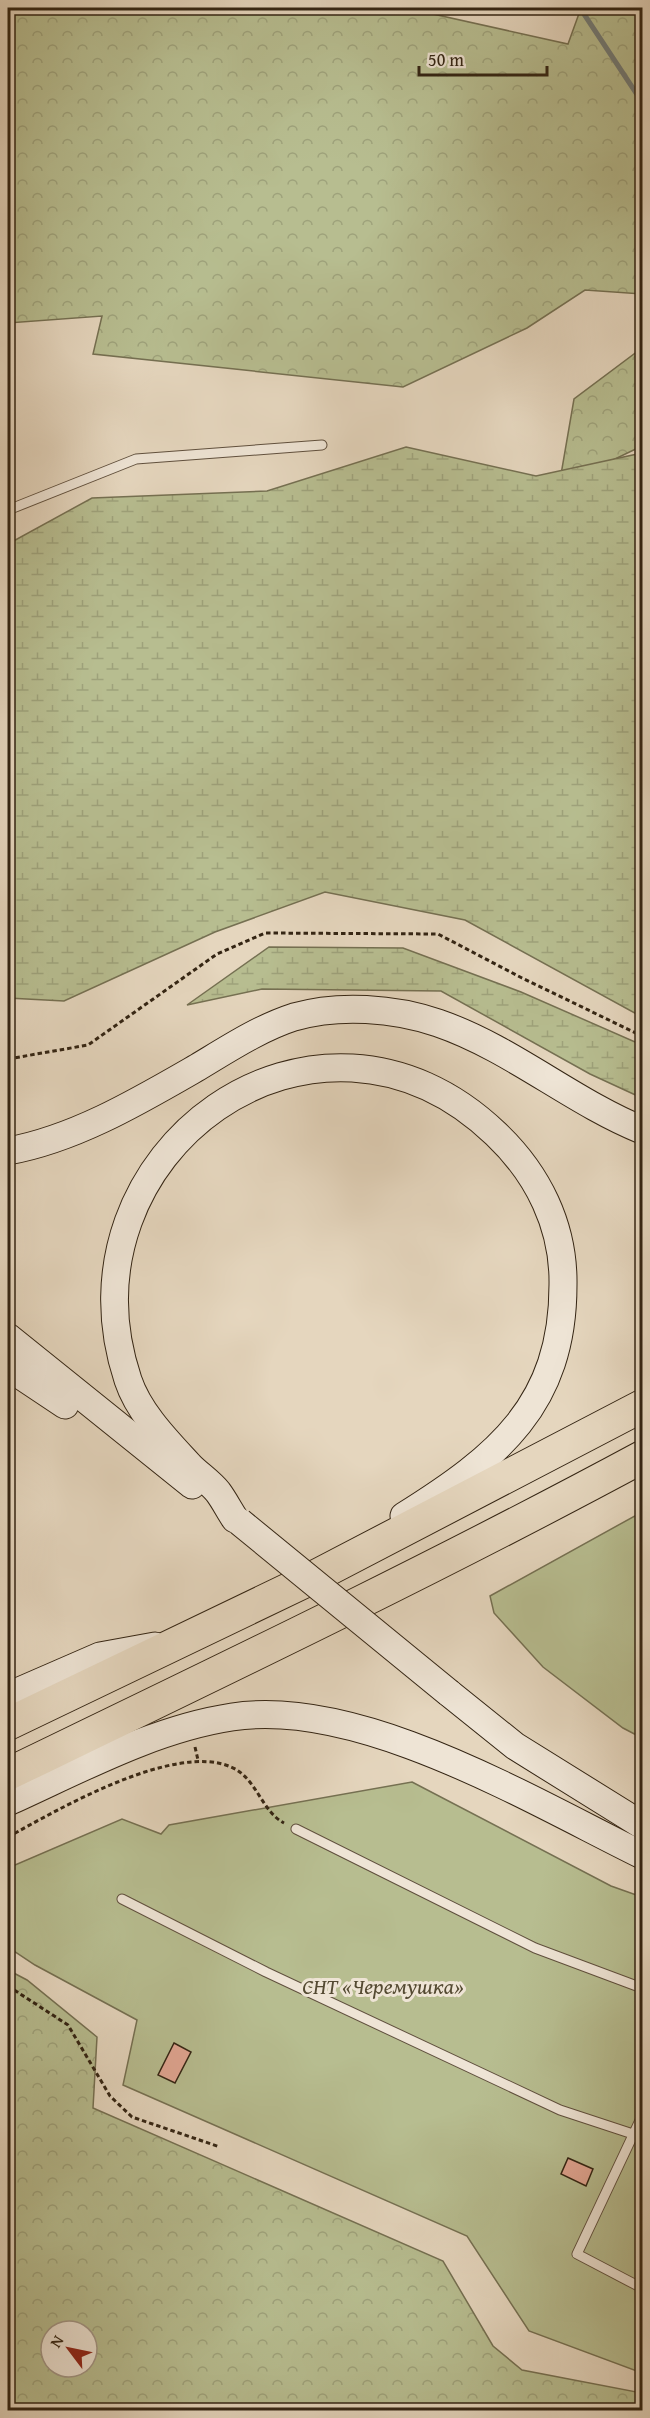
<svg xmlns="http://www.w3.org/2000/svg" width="650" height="2418" viewBox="0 0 650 2418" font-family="'Gentium Book Plus',serif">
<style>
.green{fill:#b7bd90;stroke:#757052;stroke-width:1.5}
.forest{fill:url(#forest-crowns);stroke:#757052;stroke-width:1.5;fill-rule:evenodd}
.wetland{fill:url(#wetland-marsh);stroke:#757052;stroke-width:1.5}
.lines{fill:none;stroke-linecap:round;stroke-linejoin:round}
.stream{stroke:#727c79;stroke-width:5}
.building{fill:#e2a693;stroke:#332413;stroke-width:1.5}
.service-casing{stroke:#60503e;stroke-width:11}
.secondary-casing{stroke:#332413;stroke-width:29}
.primary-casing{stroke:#332413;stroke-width:34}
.path{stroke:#332413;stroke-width:3;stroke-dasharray:4.5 3;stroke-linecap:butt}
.service{stroke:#eee4d5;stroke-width:9}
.secondary{stroke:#eee4d5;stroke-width:27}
.primary{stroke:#e5d6be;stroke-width:32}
.secondary-bridge-casing{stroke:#332413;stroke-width:29;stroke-linecap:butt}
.secondary-bridge{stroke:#eee4d5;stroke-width:27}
.labels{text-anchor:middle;stroke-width:6;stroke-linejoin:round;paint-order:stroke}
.park-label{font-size:22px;font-style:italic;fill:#544a32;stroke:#eee4d5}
</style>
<defs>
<pattern id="forest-crowns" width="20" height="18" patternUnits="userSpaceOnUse" patternTransform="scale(1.5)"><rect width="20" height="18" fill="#b7bd90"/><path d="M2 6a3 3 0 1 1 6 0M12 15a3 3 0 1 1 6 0" fill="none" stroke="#9ea27b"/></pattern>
<pattern id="wetland-marsh" width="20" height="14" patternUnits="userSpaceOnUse" patternTransform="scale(1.5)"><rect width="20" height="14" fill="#b7bd90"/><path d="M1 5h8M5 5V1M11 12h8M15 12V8" fill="none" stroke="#9ea27b"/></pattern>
</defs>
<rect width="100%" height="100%" fill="#e5d6be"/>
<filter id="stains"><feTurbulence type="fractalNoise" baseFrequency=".00333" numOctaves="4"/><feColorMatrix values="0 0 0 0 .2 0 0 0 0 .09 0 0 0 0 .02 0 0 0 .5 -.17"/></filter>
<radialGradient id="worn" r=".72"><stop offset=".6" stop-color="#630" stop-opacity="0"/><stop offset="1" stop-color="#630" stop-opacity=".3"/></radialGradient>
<g class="green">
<polygon points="642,1512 642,1738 623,1728 543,1667 494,1613 490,1596"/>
<polygon points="412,1782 611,1886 642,1897 642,2373 529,2331 467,2236 123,2085 137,2020 35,1965 8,1947 8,1868 122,1819 161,1834 169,1825"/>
</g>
<g class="forest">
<polygon points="8,8 406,8 568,44 581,8 642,8 642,294 585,290 527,328 403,387 93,354 102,316 8,323"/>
<polygon points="642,348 642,446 559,486 574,399"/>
<path d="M 8,1970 L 27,1980 L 97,2037 L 93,2108 L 443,2261 L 493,2346 L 522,2370 L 642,2393 L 642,2410 L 8,2410 ZM 51,2331 L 87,2331 L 87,2367 L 51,2367 Z"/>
</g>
<g class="wetland">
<polygon points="406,447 536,476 642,453 642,1017 465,920 325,892 215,932 64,1001 8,998 8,544 92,498 267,491"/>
<polygon points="269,947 403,948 521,992 642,1045 642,1098 590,1074 441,991 262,989 187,1005"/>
</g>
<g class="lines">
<polyline class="stream" points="580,8 642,102"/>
</g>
<g class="building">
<polygon points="174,2043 191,2052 175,2083 158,2075"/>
<polygon points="568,2158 593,2169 586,2186 561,2174"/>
</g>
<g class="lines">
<g class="service-casing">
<g id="service">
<polyline points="8,510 136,459 322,445"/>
<polyline points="296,1829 535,1948 642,1988"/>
<polyline points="122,1899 266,1972 560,2110 642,2137"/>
<polyline points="642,2116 577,2254 642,2288"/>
</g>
</g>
<g class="secondary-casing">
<g id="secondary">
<path d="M 8,1151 C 75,1139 139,1101 198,1067 C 228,1049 260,1028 294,1017 C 339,1004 394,1008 438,1023 C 511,1048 571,1101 642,1130"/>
<polyline points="8,1337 192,1485"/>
<polyline points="8,1367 65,1405"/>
<path d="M 235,1519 C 229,1510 224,1500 218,1492 C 210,1482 199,1475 190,1466 C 167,1441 139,1413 128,1380 C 52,1153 317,962 496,1134 C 538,1174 564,1226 563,1285 C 563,1405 498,1457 404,1516"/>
<polyline points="449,1693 515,1746 642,1825"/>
<polyline points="8,1696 100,1656 155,1646"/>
<path d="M 8,1802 C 79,1770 153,1729 232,1717 C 359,1697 530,1800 642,1855"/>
</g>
</g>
<g class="primary-casing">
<g id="primary">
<polyline points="8,1724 312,1578 642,1406"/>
<path d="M 8,1774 C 221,1671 434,1569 642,1457"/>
</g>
</g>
<g class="path">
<polyline points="8,1059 88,1045 217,954 265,933 438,934 522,978 642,1036"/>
<polyline points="195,1747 198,1760"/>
<path d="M 8,1837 C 59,1809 174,1742 231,1767 C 257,1778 261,1811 284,1823"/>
<polyline points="8,1986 68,2025 110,2096 132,2117 220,2147"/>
</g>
<use href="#service" class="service"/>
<use href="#secondary" class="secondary"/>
<use href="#primary" class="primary"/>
<g class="secondary-bridge-casing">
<polyline id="secondary-bridge" points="240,1522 449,1693"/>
</g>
<use href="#secondary-bridge" class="secondary-bridge"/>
</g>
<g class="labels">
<g class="park-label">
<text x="383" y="1994">СНТ «Черемушка»</text>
</g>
</g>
<rect width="650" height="2418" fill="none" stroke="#e5d6be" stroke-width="30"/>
<rect x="9" y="9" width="632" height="2400" fill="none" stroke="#332413" stroke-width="3"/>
<rect x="15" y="15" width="620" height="2388" fill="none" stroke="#332413" stroke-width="1.5"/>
<g transform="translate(69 2349) rotate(302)"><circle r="28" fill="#eee4d5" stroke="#a39787" stroke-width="1.5"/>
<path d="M0-4.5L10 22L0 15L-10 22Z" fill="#8f2418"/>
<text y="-9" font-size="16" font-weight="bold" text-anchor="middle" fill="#332413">N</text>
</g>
<path d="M419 66v9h128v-9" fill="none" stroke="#332413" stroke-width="3"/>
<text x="428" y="66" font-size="18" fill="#332413" stroke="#eee4d5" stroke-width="4.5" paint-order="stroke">50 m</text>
<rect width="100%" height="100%" filter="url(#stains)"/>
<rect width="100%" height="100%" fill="url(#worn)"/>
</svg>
